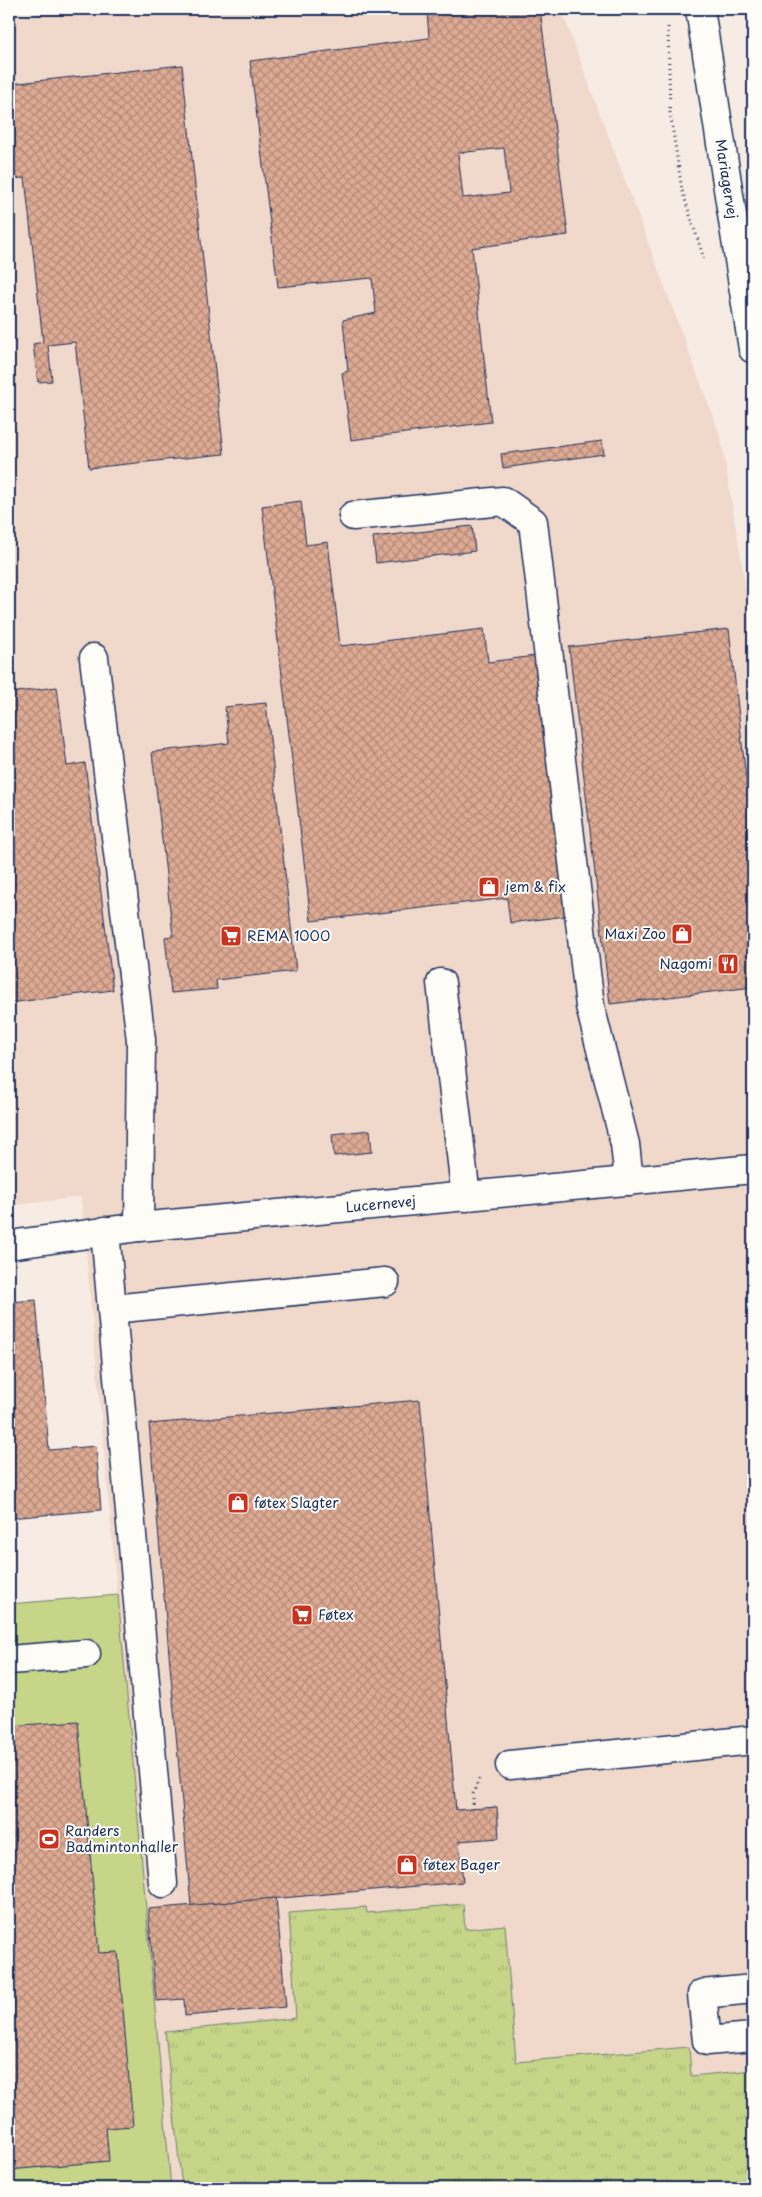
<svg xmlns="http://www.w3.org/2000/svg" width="762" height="2197" viewBox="0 0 762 2197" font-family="'Playpen Sans',sans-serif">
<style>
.built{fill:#f0d8cb}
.grass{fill:url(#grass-tufts);stroke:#708273}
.pitch{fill:#c6d588;stroke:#708273}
.building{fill:url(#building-cross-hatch);stroke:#1b2f5e;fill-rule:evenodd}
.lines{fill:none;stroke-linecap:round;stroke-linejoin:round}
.minor-casing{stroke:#1b2f5e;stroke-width:31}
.path{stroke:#1b2f5e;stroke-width:3;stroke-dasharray:1 4;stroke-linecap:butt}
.minor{stroke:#fdfcf7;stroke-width:28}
.labels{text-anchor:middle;stroke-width:4;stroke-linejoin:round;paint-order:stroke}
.street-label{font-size:14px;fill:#1b2f5e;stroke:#fdfcf7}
.poi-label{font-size:14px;fill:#1b2f5e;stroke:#fdfcf7;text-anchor:start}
</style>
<defs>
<pattern id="grass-tufts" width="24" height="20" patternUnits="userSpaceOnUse" patternTransform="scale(1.25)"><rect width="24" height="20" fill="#c6d588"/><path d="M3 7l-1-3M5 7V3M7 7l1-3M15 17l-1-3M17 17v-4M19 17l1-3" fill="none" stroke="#aab778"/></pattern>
<pattern id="building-cross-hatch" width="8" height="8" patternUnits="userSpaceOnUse" patternTransform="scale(1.25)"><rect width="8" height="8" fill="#deaa92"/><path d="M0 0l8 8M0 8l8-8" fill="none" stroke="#b38b7a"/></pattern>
</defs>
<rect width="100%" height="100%" fill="#f7ece3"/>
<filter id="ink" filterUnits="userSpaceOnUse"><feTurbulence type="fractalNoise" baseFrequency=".02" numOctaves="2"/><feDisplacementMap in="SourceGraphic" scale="10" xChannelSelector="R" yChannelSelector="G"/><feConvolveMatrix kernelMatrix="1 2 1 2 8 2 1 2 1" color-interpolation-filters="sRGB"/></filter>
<g filter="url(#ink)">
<polygon class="built" points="80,9 561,9 721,438 753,631 753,2188 171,2188 81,1197 9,1206 9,18"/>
<polygon class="grass" points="463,1904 465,1929 505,1925 516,2062 689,2047 691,2076 753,2070 753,2188 182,2188 165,2032 296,2018 289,1913 366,1907 367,1913"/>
<polygon class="pitch" points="118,1595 171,2188 9,2188 9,1604"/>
<g class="building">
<path d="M 434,9 L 540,9 L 568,235 L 472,248 L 491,422 L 351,440 L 342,373 L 348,371 L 343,320 L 376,313 L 372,278 L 278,287 L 250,61 L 429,38 L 427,10 ZM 504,148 L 509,193 L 463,198 L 458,153 Z"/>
<polygon points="182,65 224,454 89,468 75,342 48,345 52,381 38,382 33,344 43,342 25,178 9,179 9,84"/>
<polygon points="602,441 604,454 503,468 501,454"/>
<polygon points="301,501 306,545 328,542 340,646 484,629 488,662 535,656 566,916 510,923 507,898 311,921 262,506"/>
<polygon points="472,526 475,551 376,563 373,537"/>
<polygon points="729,629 753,840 753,987 610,1004 569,647"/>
<polygon points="57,687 67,766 85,763 113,990 9,1003 9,693"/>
<polygon points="266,703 296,971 216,980 217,989 171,993 165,937 173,936 152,752 229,743 225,707"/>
<polygon points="370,1130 372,1152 334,1156 332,1134"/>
<polygon points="36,1300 49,1450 96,1446 101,1510 9,1518 9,1302"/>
<polygon points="420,1400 456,1810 497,1807 499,1838 459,1841 463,1882 191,1906 149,1424"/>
<polygon points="78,1721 99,1953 118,1952 133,2126 106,2128 109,2161 9,2170 9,1726"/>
<polygon points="276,1898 286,2007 185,2016 184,1999 156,2001 148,1909"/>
</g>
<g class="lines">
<g class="minor-casing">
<g id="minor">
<path id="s1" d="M 700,9 L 753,349"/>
<polyline points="353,516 503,501 533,522 590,1006 625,1144 629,1181"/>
<polyline points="94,658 141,1040 139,1227"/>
<polyline points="441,983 466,1197"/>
<polyline points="105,1231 163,1883"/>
<path id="s2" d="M 9,1245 L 139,1227 L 753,1169"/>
<polyline points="112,1309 385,1282"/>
<polyline points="9,1660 86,1654"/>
<polyline points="510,1765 753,1740"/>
<polyline points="753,1989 702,1994 707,2041 753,2037"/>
</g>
</g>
<g class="path">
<polyline points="668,27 670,112 682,190 704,259"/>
<polyline points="473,1809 473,1794 480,1776"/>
</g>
<use href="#minor" class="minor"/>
</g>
</g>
<defs>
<g id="shop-square" transform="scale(1.125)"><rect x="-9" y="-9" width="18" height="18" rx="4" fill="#c8321e" stroke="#fdfcf7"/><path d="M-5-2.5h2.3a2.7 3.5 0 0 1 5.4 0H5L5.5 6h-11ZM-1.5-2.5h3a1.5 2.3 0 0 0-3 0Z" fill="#fff"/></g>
<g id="supermarket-square" transform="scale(1.125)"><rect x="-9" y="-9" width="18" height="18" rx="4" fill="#c8321e" stroke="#fdfcf7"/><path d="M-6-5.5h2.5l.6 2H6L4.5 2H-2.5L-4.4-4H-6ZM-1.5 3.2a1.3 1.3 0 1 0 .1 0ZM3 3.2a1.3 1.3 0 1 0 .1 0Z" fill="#fff"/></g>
<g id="restaurant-square" transform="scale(1.125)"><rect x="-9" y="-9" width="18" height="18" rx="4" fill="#c8321e" stroke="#fdfcf7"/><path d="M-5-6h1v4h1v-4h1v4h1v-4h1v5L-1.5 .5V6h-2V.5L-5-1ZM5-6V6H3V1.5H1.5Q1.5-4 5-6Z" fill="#fff"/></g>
<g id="stadium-square" transform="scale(1.125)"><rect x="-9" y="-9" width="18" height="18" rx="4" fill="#c8321e" stroke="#fdfcf7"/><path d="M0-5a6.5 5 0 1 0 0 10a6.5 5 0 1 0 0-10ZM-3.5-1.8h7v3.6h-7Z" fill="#fff"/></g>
</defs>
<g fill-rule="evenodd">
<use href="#shop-square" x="489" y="887"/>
<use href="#shop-square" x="682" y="934"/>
<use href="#supermarket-square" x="231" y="936"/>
<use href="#restaurant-square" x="728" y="964"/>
<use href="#shop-square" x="238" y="1503"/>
<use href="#supermarket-square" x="302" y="1615"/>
<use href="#stadium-square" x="49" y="1839"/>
<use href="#shop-square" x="407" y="1865"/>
</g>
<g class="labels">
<g class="street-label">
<text dy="5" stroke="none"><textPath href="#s1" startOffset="172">Mariagervej</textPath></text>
<text dy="5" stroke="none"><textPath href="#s2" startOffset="374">Lucernevej</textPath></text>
</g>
<g class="poi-label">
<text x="505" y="892">jem &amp; fix</text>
<text x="666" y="939" text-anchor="end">Maxi Zoo</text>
<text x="247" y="941">REMA 1000</text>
<text x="712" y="969" text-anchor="end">Nagomi</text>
<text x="254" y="1508">føtex Slagter</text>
<text x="318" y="1620">Føtex</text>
<text x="65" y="1836">Randers<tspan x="65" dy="16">Badmintonhaller</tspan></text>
<text x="423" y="1870">føtex Bager</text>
</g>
</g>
<rect width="762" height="2197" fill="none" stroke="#fdfcf7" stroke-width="30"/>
<rect x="15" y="15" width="732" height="2167" fill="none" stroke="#1b2f5e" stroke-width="2" filter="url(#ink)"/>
</svg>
